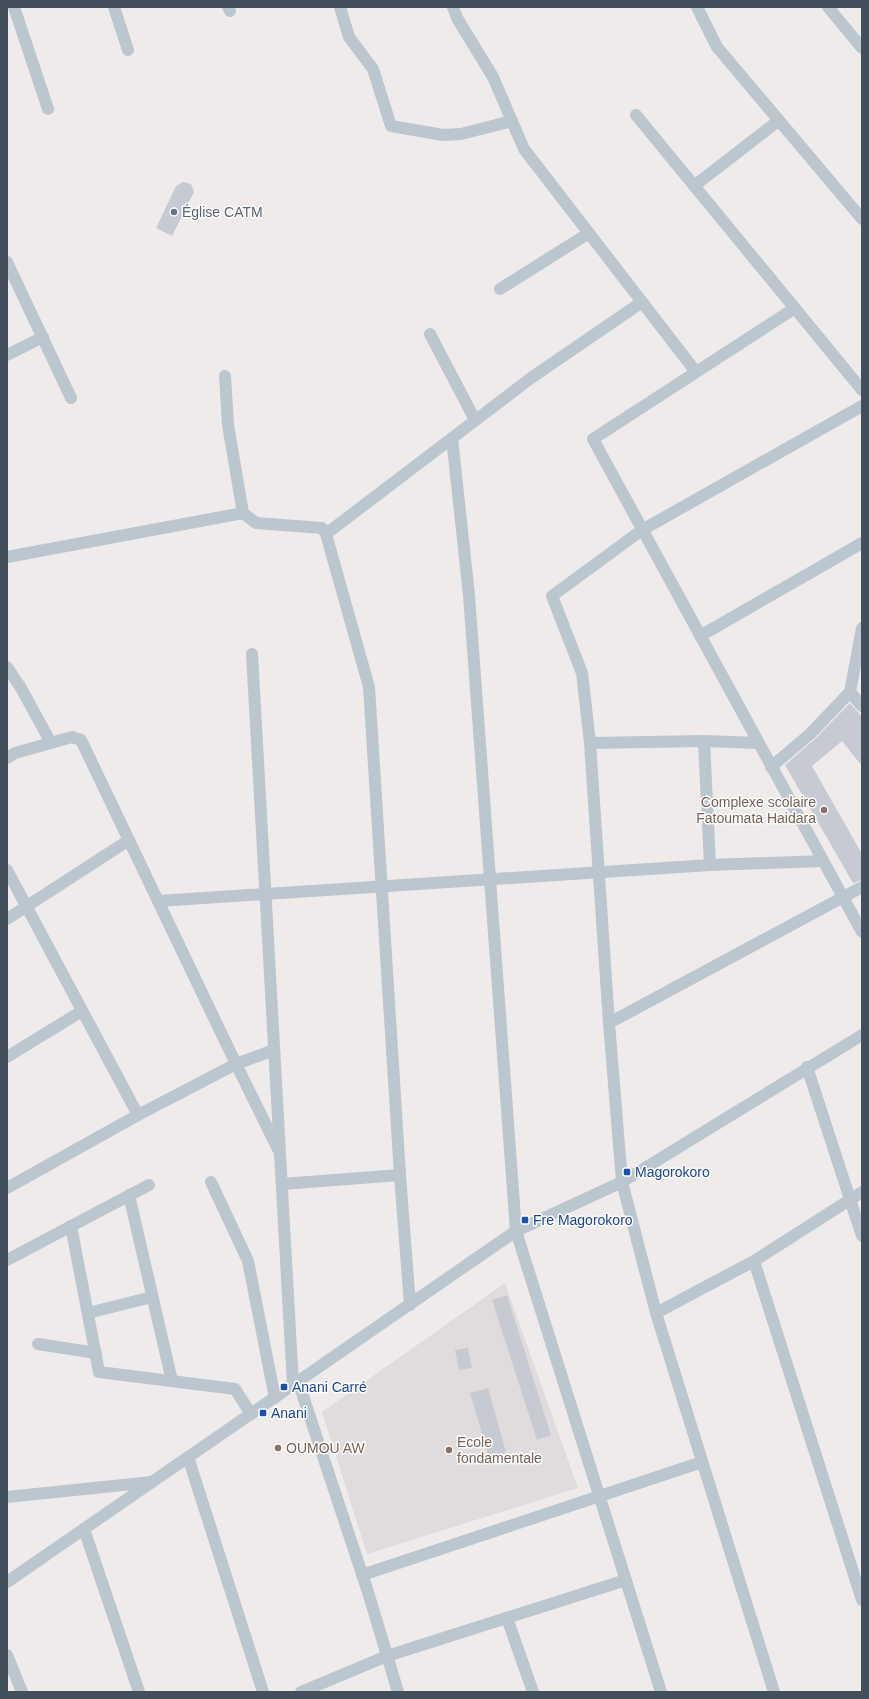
<svg xmlns="http://www.w3.org/2000/svg" width="869" height="1699" viewBox="0 0 869 1699" font-family="Arial,sans-serif">
<style>
.education{fill:#e0dcdd}
.building{fill:#c7cad2}
.lines{fill:none;stroke-linecap:round;stroke-linejoin:round}
.minor{stroke:#bbc6cf;stroke-width:12}
.worship-dot{fill:#6b7280;stroke:#fff;stroke-width:1.5}
.education-dot{fill:#8d6e63;stroke:#fff;stroke-width:1.5}
.transit-dot{fill:#1a4fb4;stroke:#fff;stroke-width:1.5}
.labels{text-anchor:middle;stroke-width:3;stroke-linejoin:round;paint-order:stroke}
.worship-label{font-size:14px;fill:#5b616d;stroke:#fff;text-anchor:start}
.education-label{font-size:14px;fill:#785e54;stroke:#fff;text-anchor:start}
.transit-label{font-size:14px;fill:#164399;stroke:#fff;text-anchor:start}
</style>
<rect width="100%" height="100%" fill="#efebeb"/>
<polygon class="education" points="505,1283 578,1488 367,1554 322,1412"/>
<g class="building">
<polygon points="183,182 191,184 194,192 172,236 156,228 176,186"/>
<polygon points="850,703 862,717 862,766 842,741 812,766 862,854 862,880 853,883 785,765 815,739"/>
<polygon points="507,1295 551,1435 537,1440 492,1300"/>
<polygon points="468,1348 472,1368 459,1370 455,1350"/>
<polygon points="488,1388 506,1452 489,1457 470,1393"/>
</g>
<g class="lines">
<g class="minor">
<polyline points="14,7 48,109"/>
<polyline points="114,7 128,50"/>
<polyline points="228,7 230,11"/>
<polyline points="340,7 349,37 373,69 391,126 443,135 461,134 512,121"/>
<polyline points="453,7 457,18 493,77 524,149 696,372"/>
<polyline points="697,7 717,47 862,219"/>
<polyline points="828,7 862,48"/>
<polyline points="636,115 862,390"/>
<polyline points="694,186 778,121"/>
<polyline points="7,262 71,398"/>
<polyline points="500,289 589,233"/>
<polyline points="795,308 593,439 862,932"/>
<polyline points="430,334 475,420"/>
<polyline points="7,355 43,337"/>
<polyline points="225,376 228,425 243,513 256,523 322,528 326,534 369,687 400,1175 410,1305"/>
<polyline points="452,438 469,595 516,1231 661,1692"/>
<polyline points="326,534 531,378 642,302"/>
<polyline points="7,557 243,513"/>
<polyline points="700,636 862,543"/>
<polyline points="252,654 293,1385"/>
<polyline points="7,667 21,688 51,743"/>
<polyline points="850,692 862,706"/>
<polyline points="704,741 710,865"/>
<polyline points="590,743 704,741 758,743"/>
<polyline points="7,758 15,753 72,737 81,740 236,1064 278,1149"/>
<polyline points="771,767 810,734 850,692 862,628"/>
<polyline points="7,870 138,1115"/>
<polyline points="158,901 710,865 823,861"/>
<polyline points="7,919 129,840"/>
<polyline points="609,1023 862,887"/>
<polyline points="7,1057 82,1011"/>
<polyline points="807,1067 862,1236"/>
<polyline points="211,1182 248,1261 275,1398"/>
<polyline points="282,1184 400,1175"/>
<polyline points="7,1188 138,1115 236,1064 274,1050"/>
<polyline points="129,1195 172,1381"/>
<polyline points="71,1226 99,1372 235,1389 251,1414"/>
<polyline points="7,1260 149,1185"/>
<polyline points="754,1261 862,1600"/>
<polyline points="88,1313 152,1297"/>
<polyline points="656,1313 754,1261 862,1192"/>
<polyline points="38,1344 96,1353"/>
<polyline points="298,1381 368,1592 398,1692"/>
<polyline points="188,1457 263,1692"/>
<polyline points="7,1497 152,1482"/>
<polyline points="84,1529 139,1692"/>
<polyline points="362,1575 702,1462"/>
<polyline points="7,1582 516,1231 622,1182 862,1035"/>
<polyline points="507,1618 533,1692"/>
<polyline points="7,1655 22,1692"/>
<polyline points="301,1692 387,1656 626,1580"/>
<polyline points="774,1692 656,1313 622,1182 609,1023 590,743 582,673 552,596 642,530 862,406"/>
</g>
</g>
<circle class="worship-dot" cx="174" cy="212" r="4"/>
<g class="education-dot">
<circle cx="824" cy="810" r="4"/>
<circle cx="278" cy="1448" r="4"/>
<circle cx="449" cy="1450" r="4"/>
</g>
<g class="transit-dot">
<rect x="623" y="1168" width="8" height="8" rx="2"/>
<rect x="521" y="1216" width="8" height="8" rx="2"/>
<rect x="280" y="1383" width="8" height="8" rx="2"/>
<rect x="259" y="1409" width="8" height="8" rx="2"/>
</g>
<g class="labels">
<g class="worship-label">
<text x="182" y="217">Église CATM</text>
</g>
<g class="education-label">
<text x="816" y="807" text-anchor="end">Complexe scolaire<tspan x="816" dy="16">Fatoumata Haidara</tspan></text>
<text x="457" y="1447">Ecole<tspan x="457" dy="16">fondamentale</tspan></text>
<text x="286" y="1453">OUMOU AW</text>
</g>
<g class="transit-label">
<text x="635" y="1177">Magorokoro</text>
<text x="533" y="1225">Fre Magorokoro</text>
<text x="292" y="1392">Anani Carré</text>
<text x="271" y="1418">Anani</text>
</g>
</g>
<rect width="869" height="1699" fill="none" stroke="#434f5a" stroke-width="16"/>
</svg>
